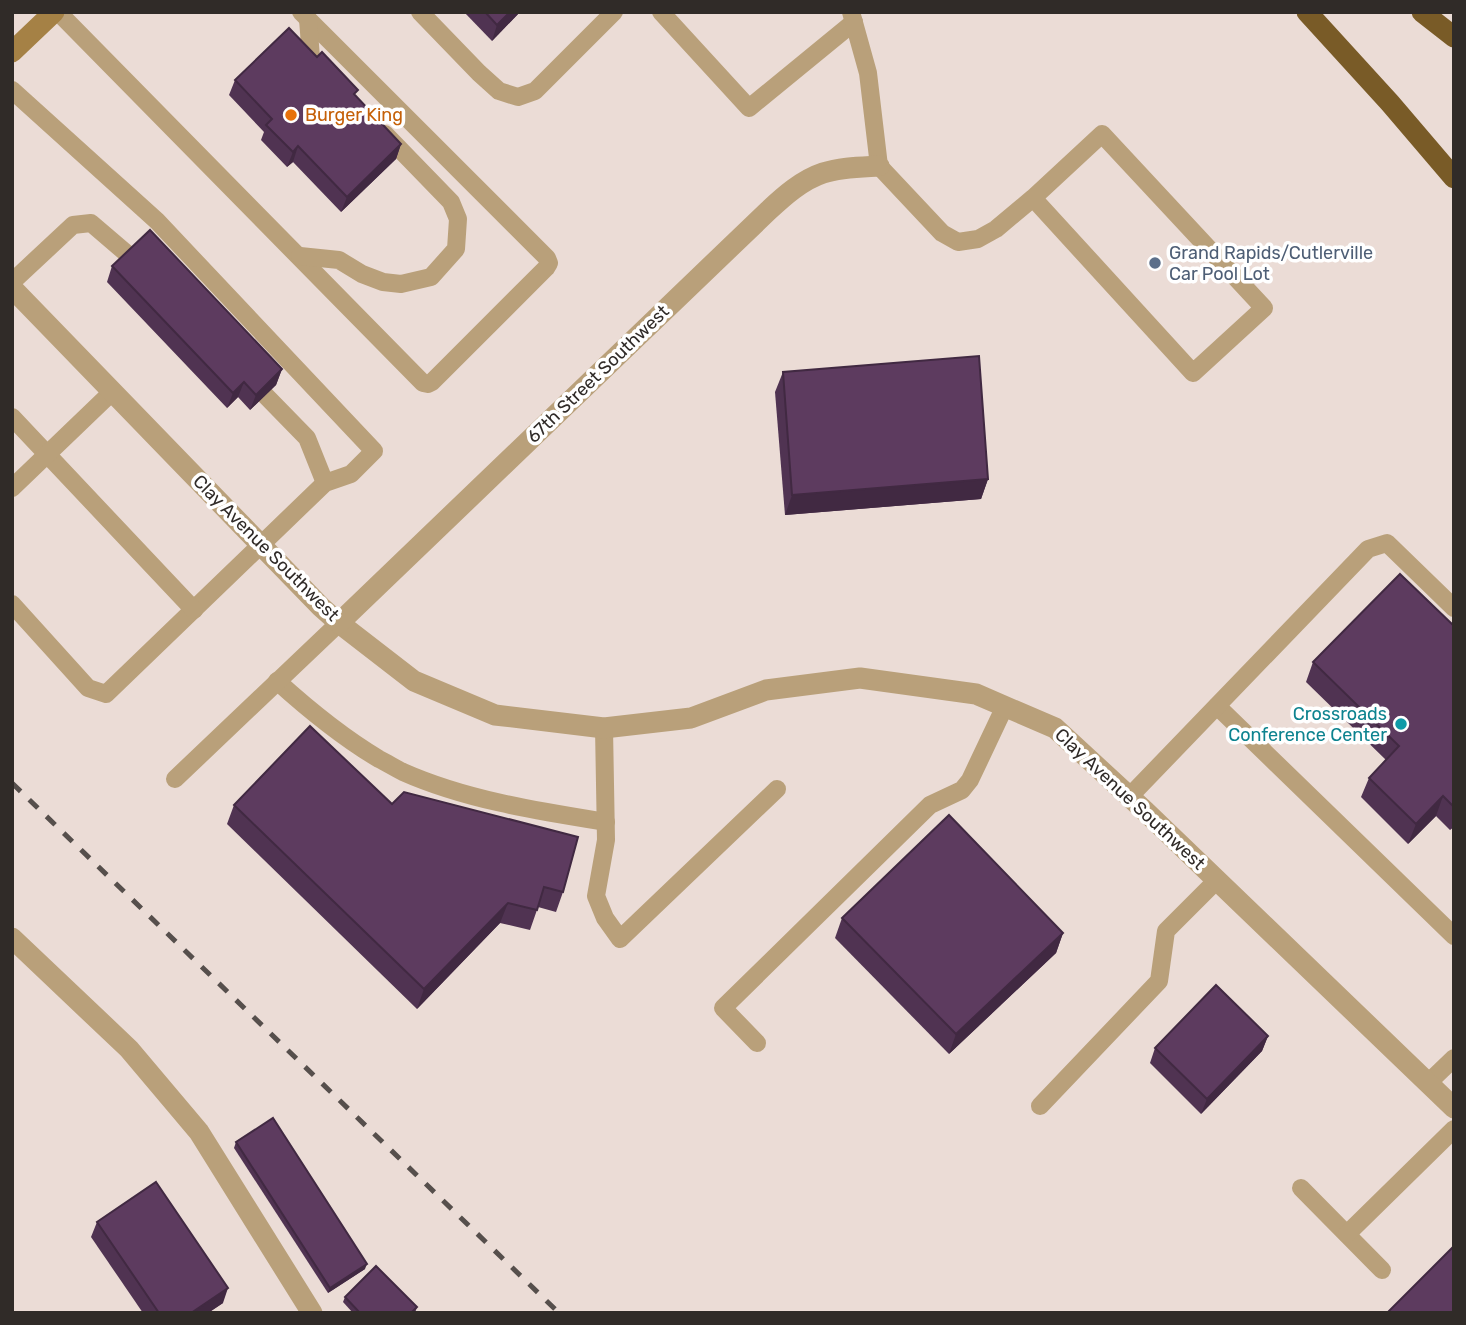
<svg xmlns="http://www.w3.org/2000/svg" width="1466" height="1325" viewBox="0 0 1466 1325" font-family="Rubik,sans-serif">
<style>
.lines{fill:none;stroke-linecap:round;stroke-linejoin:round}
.lane{stroke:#b9a07a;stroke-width:18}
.street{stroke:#b9a07a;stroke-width:21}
.secondary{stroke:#a58145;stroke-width:21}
.highway{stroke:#795b27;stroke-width:21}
.rail{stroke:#564f4c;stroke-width:5;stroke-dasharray:12 12;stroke-linecap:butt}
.wall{fill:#503352}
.shaded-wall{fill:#412942}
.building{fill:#5d3b5f;stroke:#412942;stroke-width:2}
.food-dot{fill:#e8710a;stroke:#fff;stroke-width:2.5}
.service-dot{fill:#5c6f8a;stroke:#fff;stroke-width:2.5}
.culture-dot{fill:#0f9aa8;stroke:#fff;stroke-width:2.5}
.labels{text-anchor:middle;stroke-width:7;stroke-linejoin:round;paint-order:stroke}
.food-label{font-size:18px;fill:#c56008;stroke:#fff;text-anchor:start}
.service-label{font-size:18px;fill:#4e5e75;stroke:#fff;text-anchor:start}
.street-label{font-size:18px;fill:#302b28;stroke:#fff}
.culture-label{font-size:18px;fill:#0d838f;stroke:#fff;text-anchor:end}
</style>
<rect width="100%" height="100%" fill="#ebdcd6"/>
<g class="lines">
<g class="lane">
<polyline points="58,12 423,383 428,384 432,382 546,268 549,263 547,258 301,12"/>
<polyline points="420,12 479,73 499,91 518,97 535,91 614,12"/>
<polyline points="661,12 749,108 854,22"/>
<polyline points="851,12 868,73 879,166 942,233 958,242 978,239 996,229 1033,198 1193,373 1264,308 1102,134 1033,198"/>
<polyline points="308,19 311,58 322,68"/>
<polyline points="12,90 157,221 374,451 351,474 325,483 106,694 88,688 12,604"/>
<polyline points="300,256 339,260 362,274 383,282 401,284 431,277 456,249 458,219 451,202 385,134"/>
<polyline points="12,282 73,225 91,223 132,258"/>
<polyline points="265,395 307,438 325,483"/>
<polyline points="12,417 194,610"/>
<polyline points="12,488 112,392"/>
<path d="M 277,681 C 309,710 342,737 379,759 C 387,763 395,768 403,772 C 466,800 538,811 606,822"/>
<polyline points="1217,706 1454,936"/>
<polyline points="604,728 606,840 596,896 605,918 620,939 777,789"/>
<polyline points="175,779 339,623"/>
<polyline points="1130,796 1368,549 1387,543 1454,608"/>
<polyline points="757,1043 723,1008 930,805 962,790 970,780 1005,706"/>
<polyline points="1428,1083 1454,1058"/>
<polyline points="1040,1106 1159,981 1166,931 1217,880"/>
<polyline points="1301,1188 1382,1270"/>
<polyline points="1347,1234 1454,1129"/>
</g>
<g class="street">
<polyline points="12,288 321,607 339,623 414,681 495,715 604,728 691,718 766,690 860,678 976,694 1055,728 1145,811 1454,1108"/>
<path d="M 339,623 L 768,211 C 784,196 802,180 823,173 C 841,167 861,167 879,166"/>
<polyline points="12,938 129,1049 199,1132 312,1313"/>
</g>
<polyline class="secondary" points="12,52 54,12"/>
<g class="highway">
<polyline points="1307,12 1390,103 1454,178"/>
<polyline points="1422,12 1454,37"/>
</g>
<polyline class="rail" points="12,783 559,1313"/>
</g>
<g class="wall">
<polygon points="464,12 520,12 492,41"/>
<polygon points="235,80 356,96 401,144 396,159 341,212 293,162 287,167 261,140 264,132 229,95"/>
<polygon points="112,266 282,369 276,385 250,410 238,397 227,408 107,282"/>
<polygon points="783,372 988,479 981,499 785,515 775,392"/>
<polygon points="1454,626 1454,827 1450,830 1436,816 1408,844 1361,797 1369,778 1386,760 1306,682 1313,662"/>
<polygon points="392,804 563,892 556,912 538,907 530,930 500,923 417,1009 227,824 234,805"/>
<polygon points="842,918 1063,933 1056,953 949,1054 835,938"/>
<polygon points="1268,1036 1262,1051 1201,1114 1150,1063 1155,1048"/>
<polygon points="236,1142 365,1269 328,1293 234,1148"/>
<polygon points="97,1222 223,1303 208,1313 143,1313 91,1237"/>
<polygon points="345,1297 417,1307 415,1313 353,1313 343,1302"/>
</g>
<g class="shaded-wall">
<polygon points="510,12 520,12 492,41 497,25"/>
<polygon points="401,144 396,159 341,212 347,197"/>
<polygon points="298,146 293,162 287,167 293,152"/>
<polygon points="282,369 276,385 250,410 256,395"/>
<polygon points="244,382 238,397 227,408 233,393"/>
<polygon points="988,479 981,499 785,515 792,495"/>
<polygon points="1443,796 1436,816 1408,844 1416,824"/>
<polygon points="508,903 500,923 417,1009 424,989"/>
<polygon points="1063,933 1056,953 949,1054 956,1034"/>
<polygon points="1268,1036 1262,1051 1201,1114 1207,1099"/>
<polygon points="367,1264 365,1269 328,1293 330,1288"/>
<polygon points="228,1288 223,1303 208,1313 191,1313"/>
</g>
<g class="building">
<polygon points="485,12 510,12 497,25"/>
<polygon points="289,28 317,57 322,52 358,90 354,94 401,144 347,197 298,146 293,152 266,125 272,119 235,80"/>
<polygon points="150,230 282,369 256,395 244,382 233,393 112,266"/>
<polygon points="979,356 988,479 792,495 783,372"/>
<polygon points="1400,574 1454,626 1454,807 1443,796 1416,824 1369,778 1399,746 1313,662"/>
<polygon points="310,726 392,804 404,792 578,837 563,892 544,887 537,910 508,903 424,989 234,805"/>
<polygon points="949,815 1063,933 956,1034 842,918"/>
<polygon points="1216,985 1268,1036 1207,1099 1155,1048"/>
<polygon points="273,1118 367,1264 330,1288 236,1142"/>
<polygon points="156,1182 228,1288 191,1313 159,1313 97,1222"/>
<polygon points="1454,1246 1454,1313 1387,1313"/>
<polygon points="376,1266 417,1307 411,1313 360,1313 345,1297"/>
</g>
<circle class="food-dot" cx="291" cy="115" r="7"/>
<circle class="service-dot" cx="1155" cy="263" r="7"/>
<circle class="culture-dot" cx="1401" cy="724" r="7"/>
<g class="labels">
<g class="food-label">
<text x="305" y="121">Burger King</text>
</g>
<g class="service-label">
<text x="1169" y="259">Grand Rapids/Cutlerville<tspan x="1169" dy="21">Car Pool Lot</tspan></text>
</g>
<g class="street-label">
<text transform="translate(598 374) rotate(-44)" y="6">67th Street Southwest</text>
<text transform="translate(266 548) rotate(45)" y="6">Clay Avenue Southwest</text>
<text transform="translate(1130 799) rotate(43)" y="6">Clay Avenue Southwest</text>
</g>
<g class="culture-label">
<text x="1387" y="720">Crossroads<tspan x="1387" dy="21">Conference Center</tspan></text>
</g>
</g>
<rect width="1466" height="1325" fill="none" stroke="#302b28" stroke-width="28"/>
</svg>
